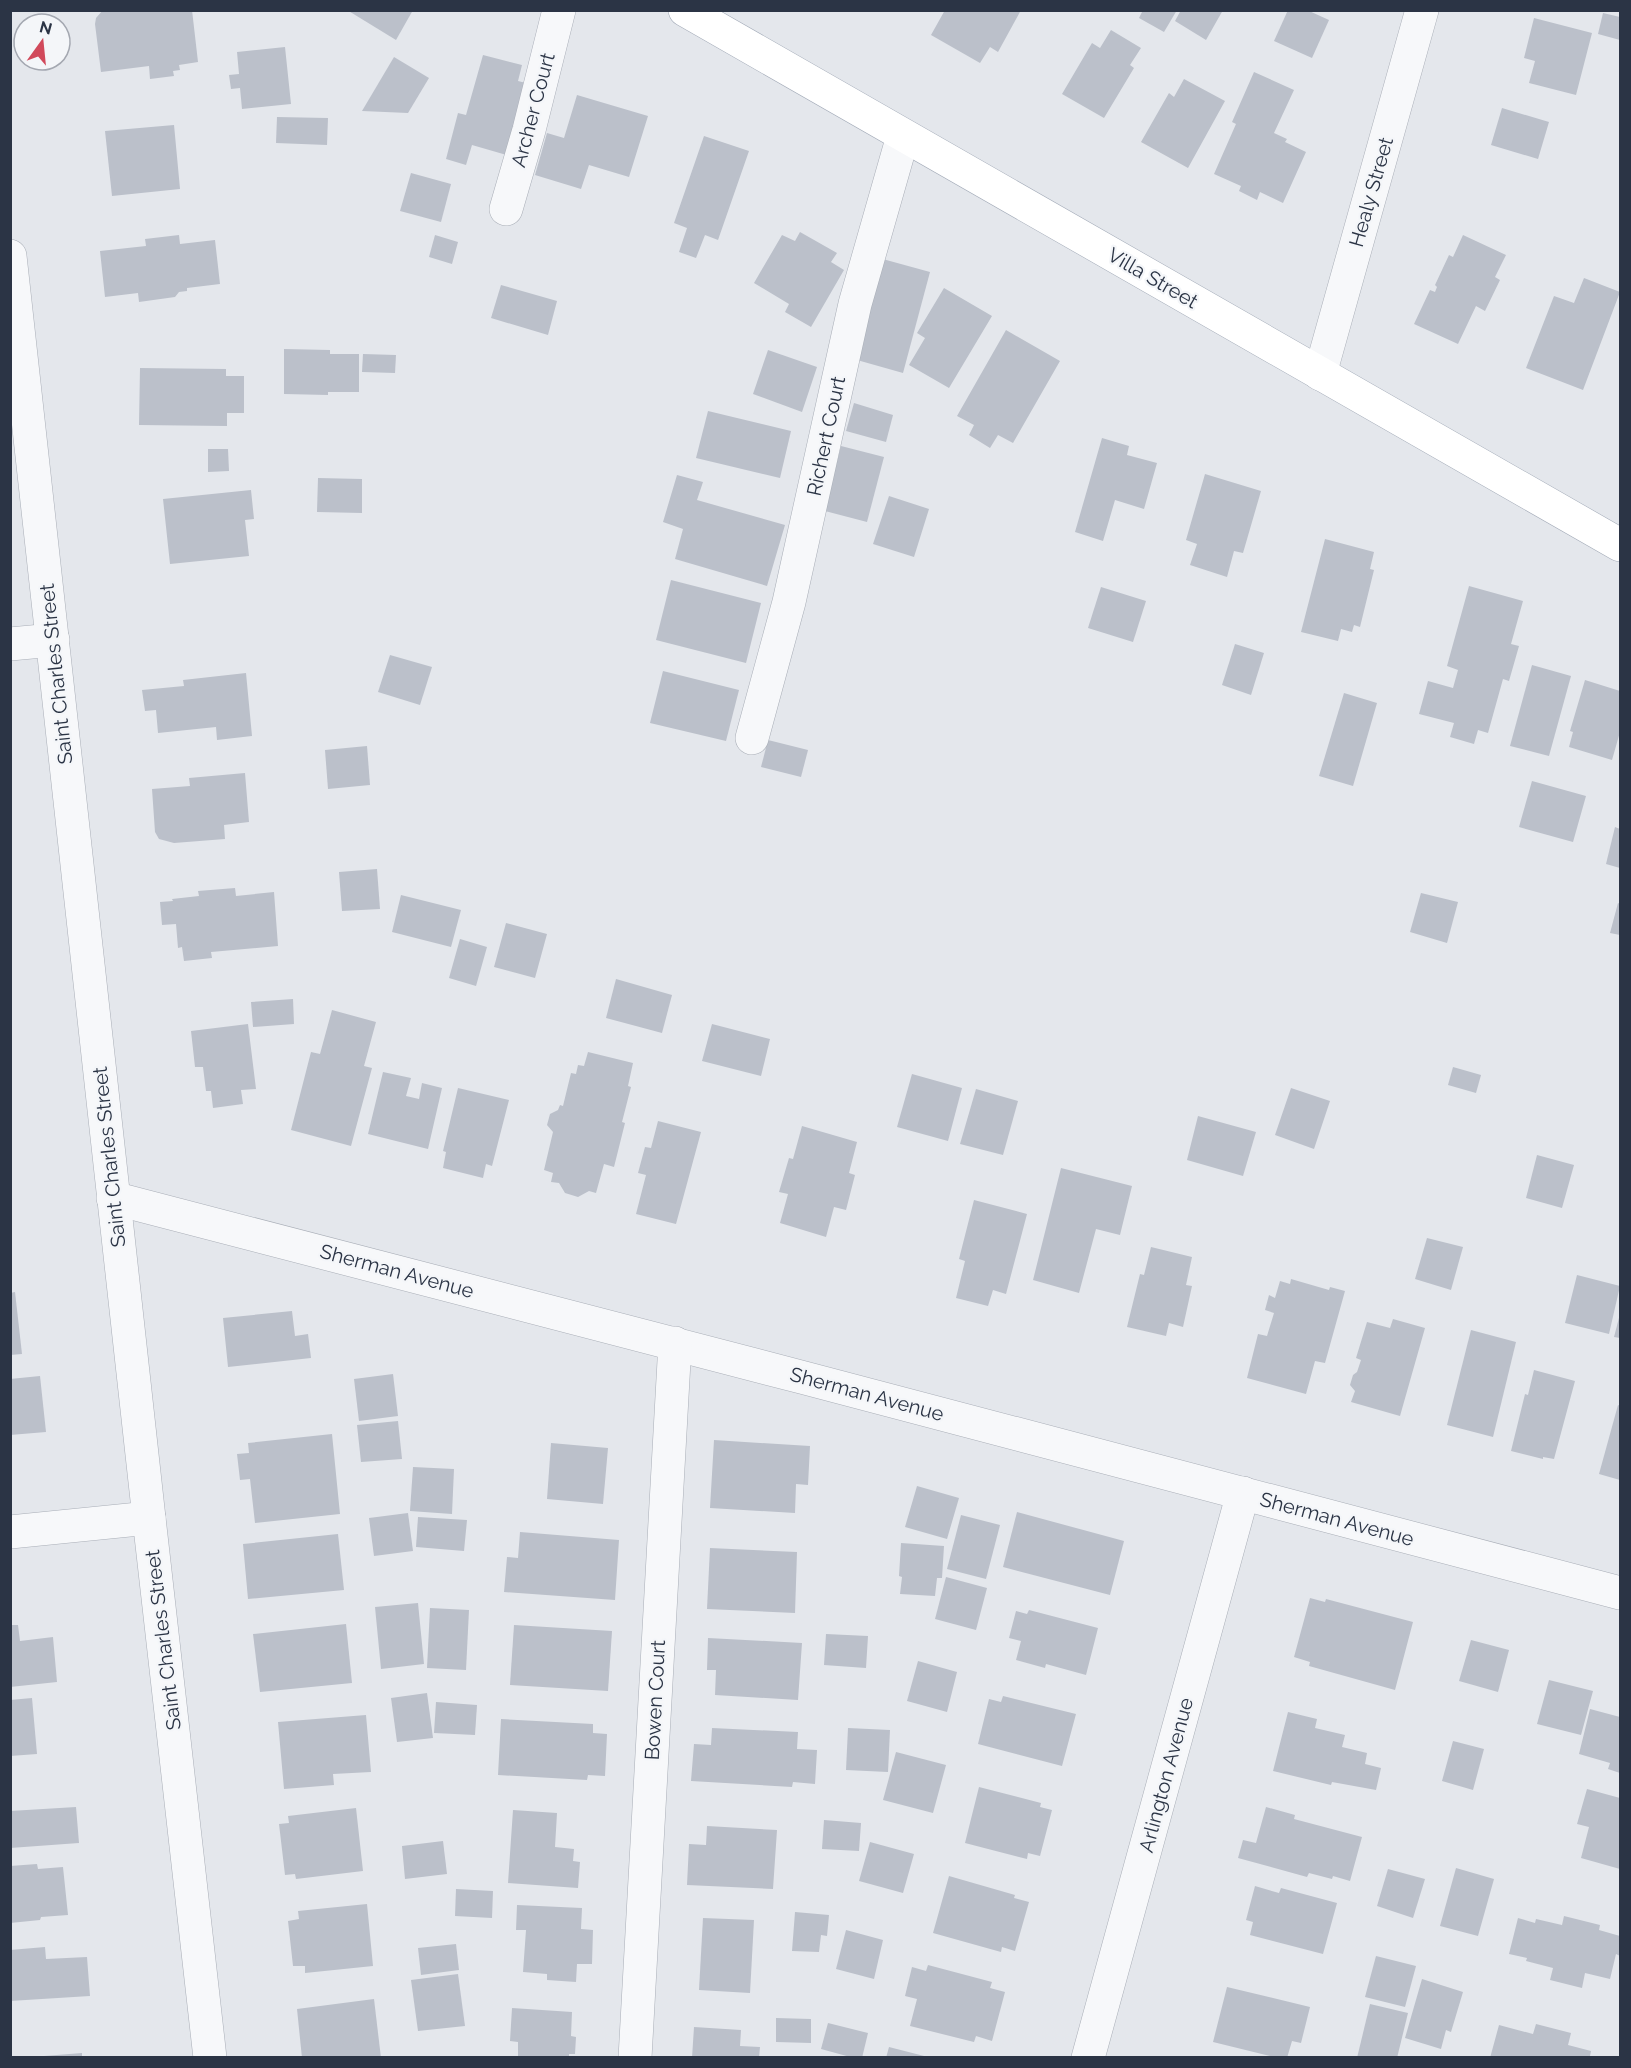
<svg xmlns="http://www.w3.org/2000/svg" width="1631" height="2068" viewBox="0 0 1631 2068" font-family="Raleway,sans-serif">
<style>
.building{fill:#bbc0ca}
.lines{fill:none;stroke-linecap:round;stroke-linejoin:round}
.minor-casing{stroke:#a9aeb7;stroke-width:34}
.major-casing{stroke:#a3abb8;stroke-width:34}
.minor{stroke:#f7f8fa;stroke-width:33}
.major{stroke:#fff;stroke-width:33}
.labels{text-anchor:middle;stroke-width:4.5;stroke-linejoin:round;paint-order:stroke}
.street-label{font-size:20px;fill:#2b3445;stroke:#f4f6f9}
</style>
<rect width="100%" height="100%" fill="#e4e7ec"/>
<g class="building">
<polygon points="103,10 192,10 198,62 179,65 180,70 173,71 174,76 150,79 149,66 101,72 95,24 96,18"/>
<polygon points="347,10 413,10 396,40"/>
<polygon points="945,10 1021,10 998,52 990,47 980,63 931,35"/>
<polygon points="1143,10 1177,10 1164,32 1139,18"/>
<polygon points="1181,10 1223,10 1206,40 1175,21"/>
<polygon points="1288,10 1307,10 1329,20 1312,58 1274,41"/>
<polygon points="1603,13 1620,17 1620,40 1598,34"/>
<polygon points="1534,18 1592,33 1576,95 1529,83 1535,61 1524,58"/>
<polygon points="1111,30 1141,48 1130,65 1134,68 1104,118 1062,94 1092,43 1100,48"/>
<polygon points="285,47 291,104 242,109 240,88 231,89 229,75 239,74 237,52"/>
<polygon points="483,55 522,65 518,81 530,84 510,156 472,145 466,165 446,159 458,113 466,115"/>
<polygon points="394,57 429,78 408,113 362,111"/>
<polygon points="1254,72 1294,90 1274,133 1287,139 1285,142 1306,152 1283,203 1260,192 1257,200 1239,191 1241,186 1214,174 1236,124 1232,122"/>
<polygon points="1184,79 1225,101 1188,168 1141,142 1169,93 1174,97"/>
<polygon points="577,95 648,116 629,177 589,165 581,189 535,175 547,133 564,138"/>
<polygon points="1502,108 1549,122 1538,159 1491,145"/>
<polygon points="277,117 328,118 327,145 276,143"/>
<polygon points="174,125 180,189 112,196 105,131"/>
<polygon points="704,136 749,151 718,240 705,235 696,258 679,252 687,228 674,223"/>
<polygon points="411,173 451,184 441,222 400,211"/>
<polygon points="800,232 837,253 831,262 844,270 811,327 785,312 789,304 754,283 782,235 795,241"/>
<polygon points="179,235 180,244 215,240 220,284 187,288 187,291 179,292 175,297 139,302 138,293 105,297 100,251 146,246 145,239"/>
<polygon points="435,235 458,242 452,264 429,257"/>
<polygon points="1463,235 1506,255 1495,277 1500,280 1485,311 1476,306 1458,344 1414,324 1430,290 1435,292 1437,287 1435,285 1449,255 1453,257"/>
<polygon points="879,258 930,272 903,373 857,360"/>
<polygon points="1584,278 1620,292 1583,390 1526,368 1554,296 1574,303"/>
<polygon points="501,285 557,301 548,335 491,318"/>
<polygon points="944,288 992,316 949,388 909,365 925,338 917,333"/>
<polygon points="1006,330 1060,361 1013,443 998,435 990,448 969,435 974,425 957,416"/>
<polygon points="284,349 330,350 330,354 359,354 359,392 328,392 328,395 284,394"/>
<polygon points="768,350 817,367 802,412 753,394"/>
<polygon points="363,354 396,355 395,373 362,372"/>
<polygon points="140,368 226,369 226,376 244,376 244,413 227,413 227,426 139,425"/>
<polygon points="854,403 893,415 886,442 846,431"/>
<polygon points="708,411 791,431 780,478 696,458"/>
<polygon points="1102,438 1129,446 1127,455 1157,463 1144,509 1115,500 1103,541 1075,532"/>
<polygon points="841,446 884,457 867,522 825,511"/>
<polygon points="208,449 228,449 229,471 208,472"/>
<polygon points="1205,474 1261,491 1243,553 1234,551 1227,577 1190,565 1197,544 1186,540"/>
<polygon points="677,475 703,482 697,500 785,525 767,586 675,559 683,529 663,522"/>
<polygon points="318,478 362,479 362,513 317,512"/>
<polygon points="251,490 254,519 245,520 249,556 170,564 163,499"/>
<polygon points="889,496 929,509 914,557 873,544"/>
<polygon points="1325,539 1374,552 1370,569 1374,570 1360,627 1354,625 1352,632 1341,629 1338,641 1301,632"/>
<polygon points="671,580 761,603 746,663 656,640"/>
<polygon points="1469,586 1523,601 1511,644 1519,646 1509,681 1503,679 1488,733 1478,730 1474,744 1450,737 1454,723 1419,714 1428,681 1453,688 1458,670 1447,666"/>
<polygon points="1101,587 1146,601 1133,642 1088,628"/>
<polygon points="1235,644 1264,653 1251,695 1222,685"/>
<polygon points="390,655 432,667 420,705 378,692"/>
<polygon points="1532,665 1571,676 1549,756 1510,746"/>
<polygon points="663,671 739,690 726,741 650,723"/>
<polygon points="246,673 252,736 217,740 216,727 158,733 156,710 145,711 142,690 184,686 183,680"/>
<polygon points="1585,680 1620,691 1620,732 1612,760 1569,747 1573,732 1570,731"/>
<polygon points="1344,693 1377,703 1353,786 1319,776"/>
<polygon points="768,740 808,750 801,777 761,767"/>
<polygon points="367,746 370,785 328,789 325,750"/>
<polygon points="245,773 249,822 224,825 225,839 174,843 159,839 155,832 152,789 190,786 189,778"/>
<polygon points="1532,781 1586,796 1573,842 1519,827"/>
<polygon points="1615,827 1620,829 1620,868 1606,864"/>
<polygon points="377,869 380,909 342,911 339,872"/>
<polygon points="235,888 236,896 274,892 278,946 211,952 212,958 184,961 182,947 178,948 176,924 162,925 160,902 173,901 172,899 199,896 198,891"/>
<polygon points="1421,893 1458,902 1447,943 1410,932"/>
<polygon points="401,895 461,910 451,947 392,932"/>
<polygon points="1618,903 1620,904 1620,935 1610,933"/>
<polygon points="506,923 547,934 535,978 494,967"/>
<polygon points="460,939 487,947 476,986 449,978"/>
<polygon points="616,979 672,995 662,1033 606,1018"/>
<polygon points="293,999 294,1024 253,1027 251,1002"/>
<polygon points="332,1010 376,1022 364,1066 372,1068 351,1146 291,1130 311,1052 320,1054"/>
<polygon points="248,1024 256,1089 241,1090 243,1104 213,1108 211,1091 206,1091 203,1067 195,1067 191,1031"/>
<polygon points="712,1024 770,1039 761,1076 702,1061"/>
<polygon points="588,1052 633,1063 628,1086 631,1087 622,1122 625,1123 614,1167 604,1164 596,1193 589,1191 578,1197 565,1193 559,1183 551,1182 553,1173 544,1170 553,1132 547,1125 550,1114 558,1110 560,1105 563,1106 571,1073 576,1074 578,1065 584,1066"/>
<polygon points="1453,1067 1481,1075 1476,1093 1448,1085"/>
<polygon points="383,1072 411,1078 406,1096 419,1099 422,1083 442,1088 428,1149 368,1134"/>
<polygon points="912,1074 962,1088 948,1141 897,1127"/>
<polygon points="458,1088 509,1100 492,1166 486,1164 483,1178 443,1168 446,1152 443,1151"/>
<polygon points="1291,1088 1330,1101 1314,1149 1275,1135"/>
<polygon points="976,1089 1018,1101 1003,1155 960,1144"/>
<polygon points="1198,1116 1256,1132 1243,1176 1187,1160"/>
<polygon points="658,1121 701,1132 676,1224 636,1214 646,1175 638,1173 645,1147 651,1148"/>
<polygon points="802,1126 857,1142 849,1173 855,1175 846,1210 834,1207 826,1237 780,1223 788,1194 779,1192 789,1158 793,1159"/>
<polygon points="1537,1155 1574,1165 1562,1208 1526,1198"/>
<polygon points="1061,1168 1132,1186 1120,1235 1096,1229 1079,1293 1033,1280"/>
<polygon points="974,1200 1027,1214 1006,1294 993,1290 988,1306 956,1298 965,1261 959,1259"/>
<polygon points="1427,1238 1463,1247 1451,1290 1415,1279"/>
<polygon points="1151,1247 1192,1257 1186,1285 1192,1286 1183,1327 1169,1323 1166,1336 1127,1327 1140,1274 1144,1275"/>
<polygon points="1577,1275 1620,1286 1609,1334 1565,1323"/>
<polygon points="1291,1279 1329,1290 1330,1287 1345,1291 1325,1363 1315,1361 1306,1394 1247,1378 1258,1334 1267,1336 1274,1313 1265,1310 1269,1295 1275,1298 1280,1281 1290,1284"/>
<polygon points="15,1292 22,1354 10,1355 10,1293"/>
<polygon points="292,1311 295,1336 308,1334 311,1358 228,1367 223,1318"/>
<polygon points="1620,1314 1620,1338 1614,1337"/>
<polygon points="1393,1319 1425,1328 1400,1416 1351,1402 1355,1391 1350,1385 1353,1375 1357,1372 1361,1360 1356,1358 1367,1322 1390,1328"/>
<polygon points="1471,1330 1516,1342 1493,1437 1447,1425"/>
<polygon points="1534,1370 1575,1381 1554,1459 1543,1457 1543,1459 1511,1451 1525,1394 1528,1395"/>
<polygon points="393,1374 398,1416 359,1421 354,1379"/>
<polygon points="40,1376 46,1432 10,1435 10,1379"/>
<polygon points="1618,1405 1620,1406 1620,1480 1599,1474"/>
<polygon points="398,1421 402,1459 361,1462 357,1425"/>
<polygon points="332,1434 340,1514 255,1523 250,1479 240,1480 237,1454 249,1453 248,1443"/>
<polygon points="714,1440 810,1446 808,1485 796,1484 795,1513 710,1508"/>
<polygon points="551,1443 608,1448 603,1504 547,1499"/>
<polygon points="413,1467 454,1469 452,1514 410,1511"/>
<polygon points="917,1486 959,1498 947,1539 905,1527"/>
<polygon points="1017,1512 1124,1541 1110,1595 1003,1567"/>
<polygon points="408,1513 413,1551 374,1556 369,1518"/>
<polygon points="961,1515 1000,1525 986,1579 947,1569"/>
<polygon points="418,1517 467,1520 464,1551 416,1547"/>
<polygon points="520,1532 619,1540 615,1600 504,1592 507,1557 518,1558"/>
<polygon points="338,1534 344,1590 248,1599 243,1544"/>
<polygon points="901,1543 944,1546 942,1578 937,1578 935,1596 900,1594 902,1577 899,1576"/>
<polygon points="710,1548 797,1552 795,1613 707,1609"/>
<polygon points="946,1577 987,1588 976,1630 935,1619"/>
<polygon points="1310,1598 1325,1602 1326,1599 1413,1622 1395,1690 1309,1666 1310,1662 1294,1657"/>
<polygon points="418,1603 424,1664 381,1669 375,1607"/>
<polygon points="430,1608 469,1610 466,1670 427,1668"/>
<polygon points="1029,1610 1098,1628 1086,1675 1046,1664 1045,1668 1016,1660 1021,1641 1009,1638 1016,1611 1027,1614"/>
<polygon points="346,1624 352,1683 260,1692 253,1634"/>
<polygon points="10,1625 18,1625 20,1641 53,1637 57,1682 10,1687"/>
<polygon points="514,1625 612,1631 608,1691 510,1685"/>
<polygon points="826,1634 868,1636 866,1668 824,1665"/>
<polygon points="708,1638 802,1643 798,1700 715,1695 716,1670 707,1670"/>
<polygon points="1471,1640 1509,1650 1498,1692 1459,1681"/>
<polygon points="918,1661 957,1672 947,1712 907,1701"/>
<polygon points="1549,1680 1593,1691 1581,1735 1537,1724"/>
<polygon points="427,1693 433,1738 397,1742 391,1698"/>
<polygon points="1003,1696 1076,1714 1062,1766 978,1744 989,1699 1001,1702"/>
<polygon points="32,1698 37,1754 10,1756 10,1700"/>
<polygon points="436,1702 477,1705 475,1735 434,1733"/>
<polygon points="1590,1709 1620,1717 1620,1773 1608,1769 1610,1763 1579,1754"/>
<polygon points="1288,1712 1317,1719 1315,1728 1345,1735 1342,1747 1367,1753 1365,1764 1381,1768 1376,1790 1332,1782 1331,1785 1273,1771"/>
<polygon points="366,1715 371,1772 333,1774 334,1785 284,1789 278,1722"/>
<polygon points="501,1719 593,1724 593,1733 607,1734 605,1776 588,1775 587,1780 498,1775"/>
<polygon points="712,1728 798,1732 797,1749 817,1750 815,1784 793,1782 792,1787 691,1781 694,1744 711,1745"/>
<polygon points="848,1728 890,1730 888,1772 846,1770"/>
<polygon points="1453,1741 1484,1749 1473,1790 1442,1781"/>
<polygon points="896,1752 946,1765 933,1813 883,1800"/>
<polygon points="979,1787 1041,1803 1040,1807 1052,1810 1040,1856 1028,1853 1027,1859 965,1843"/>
<polygon points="1587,1789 1620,1798 1620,1869 1581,1858 1589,1827 1577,1824"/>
<polygon points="76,1807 79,1843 10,1848 10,1811"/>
<polygon points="1266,1807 1295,1815 1294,1819 1362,1837 1350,1881 1333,1876 1332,1879 1309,1873 1307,1877 1238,1858 1243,1840 1256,1843"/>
<polygon points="356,1808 363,1871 296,1879 295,1874 285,1875 279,1824 289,1823 288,1816"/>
<polygon points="513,1810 557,1813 555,1847 574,1849 573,1861 580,1862 578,1888 508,1883"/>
<polygon points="824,1820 861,1823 859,1851 822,1849"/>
<polygon points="707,1826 777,1830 773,1889 687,1885 689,1844 706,1845"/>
<polygon points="443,1841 447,1874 405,1879 402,1846"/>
<polygon points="870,1842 914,1854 903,1893 859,1881"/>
<polygon points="37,1864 38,1869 63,1867 68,1915 41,1917 40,1920 10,1923 10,1866"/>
<polygon points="1456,1868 1494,1879 1478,1936 1440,1926"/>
<polygon points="1388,1869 1425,1879 1413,1918 1377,1906"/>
<polygon points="949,1876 1015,1895 1014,1898 1029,1902 1015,1951 1002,1947 1001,1952 933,1933"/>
<polygon points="1255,1886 1279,1893 1281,1888 1337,1903 1323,1954 1250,1935 1253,1922 1246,1920"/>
<polygon points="456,1889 493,1891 492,1918 455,1916"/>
<polygon points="367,1904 373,1966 305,1973 305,1966 293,1966 288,1921 299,1919 298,1911"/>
<polygon points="517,1905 582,1908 581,1929 593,1930 592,1964 577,1964 576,1982 547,1980 547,1974 523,1972 526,1930 516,1930"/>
<polygon points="795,1912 829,1915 827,1936 821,1935 819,1952 792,1951"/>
<polygon points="1564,1916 1600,1925 1599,1930 1620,1936 1620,1956 1616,1954 1610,1979 1585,1973 1582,1988 1550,1980 1553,1968 1526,1961 1527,1958 1509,1954 1518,1918 1535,1923 1536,1919 1562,1925"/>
<polygon points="703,1918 754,1920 750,1993 699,1990"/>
<polygon points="846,1930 883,1940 874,1979 836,1969"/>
<polygon points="456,1944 459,1970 421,1975 418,1948"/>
<polygon points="45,1947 46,1959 87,1957 90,1996 10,2001 10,1950"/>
<polygon points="1376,1956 1416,1966 1405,2007 1365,1997"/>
<polygon points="928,1965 992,1982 990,1988 1005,1992 992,2041 976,2036 974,2042 910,2026 917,1999 905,1996 912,1967 926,1971"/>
<polygon points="458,1974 465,2026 418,2031 411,1980"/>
<polygon points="1422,1979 1463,1992 1451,2032 1446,2030 1441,2049 1405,2038"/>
<polygon points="1227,1987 1310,2007 1301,2043 1292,2041 1287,2058 1278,2058 1213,2042"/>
<polygon points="374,1999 381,2058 302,2058 297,2009"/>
<polygon points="1370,2004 1408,2013 1397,2058 1357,2058"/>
<polygon points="512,2008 572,2012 571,2036 576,2037 575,2054 569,2054 569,2058 518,2058 518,2042 510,2041"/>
<polygon points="776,2018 811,2019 811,2043 776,2042"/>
<polygon points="828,2023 868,2033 862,2058 854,2058 821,2049"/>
<polygon points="1536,2024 1571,2033 1568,2045 1591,2051 1590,2056 1594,2058 1490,2058 1499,2025 1533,2034"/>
<polygon points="694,2027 741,2030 740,2046 760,2047 759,2058 692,2058"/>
<polygon points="889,2047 928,2057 928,2058 886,2058"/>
<polygon points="82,2053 82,2058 44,2058 44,2056"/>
</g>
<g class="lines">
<g class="minor-casing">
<g id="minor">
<polyline points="506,209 529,130 559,10"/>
<polyline points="10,256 149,1518 210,2058"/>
<polyline points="1320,374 1422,10"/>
<polyline points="10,644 53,640"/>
<polyline points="752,738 789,602 855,304 903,136"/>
<path d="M 113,1198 C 616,1326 1118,1462 1620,1593"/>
<polyline points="10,1532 149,1518"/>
<polyline points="635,2058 675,1343"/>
<polyline points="1088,2058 1243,1493"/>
</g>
</g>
<g class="major-casing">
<polyline id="major" points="685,10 1620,545"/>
</g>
<use href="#minor" class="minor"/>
<use href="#major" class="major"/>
</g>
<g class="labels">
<g class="street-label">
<text transform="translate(533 110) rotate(-75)" y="7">Archer Court</text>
<text transform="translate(1371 192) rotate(-74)" y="7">Healy Street</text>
<text transform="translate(1153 278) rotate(30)" y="7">Villa Street</text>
<text transform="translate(826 436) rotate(-78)" y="7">Richert Court</text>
<text transform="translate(56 674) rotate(-96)" y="7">Saint Charles Street</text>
<text transform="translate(109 1157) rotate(-96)" y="7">Saint Charles Street</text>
<text transform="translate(397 1271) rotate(15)" y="7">Sherman Avenue</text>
<text transform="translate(867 1394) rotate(15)" y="7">Sherman Avenue</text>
<text transform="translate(1337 1519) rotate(15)" y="7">Sherman Avenue</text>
<text transform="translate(163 1640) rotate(-97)" y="7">Saint Charles Street</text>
<text transform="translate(655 1700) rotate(-87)" y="7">Bowen Court</text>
<text transform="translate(1166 1775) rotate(-75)" y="7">Arlington Avenue</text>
</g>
</g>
<rect width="1631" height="2068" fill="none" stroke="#2b3445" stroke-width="24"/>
<g transform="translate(42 42) rotate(15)"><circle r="28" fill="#f4f6f9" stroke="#a4a8b1" stroke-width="1.5"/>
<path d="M0-4.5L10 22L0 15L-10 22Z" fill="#d1495b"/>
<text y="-9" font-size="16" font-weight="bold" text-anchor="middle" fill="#2b3445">N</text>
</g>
</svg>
